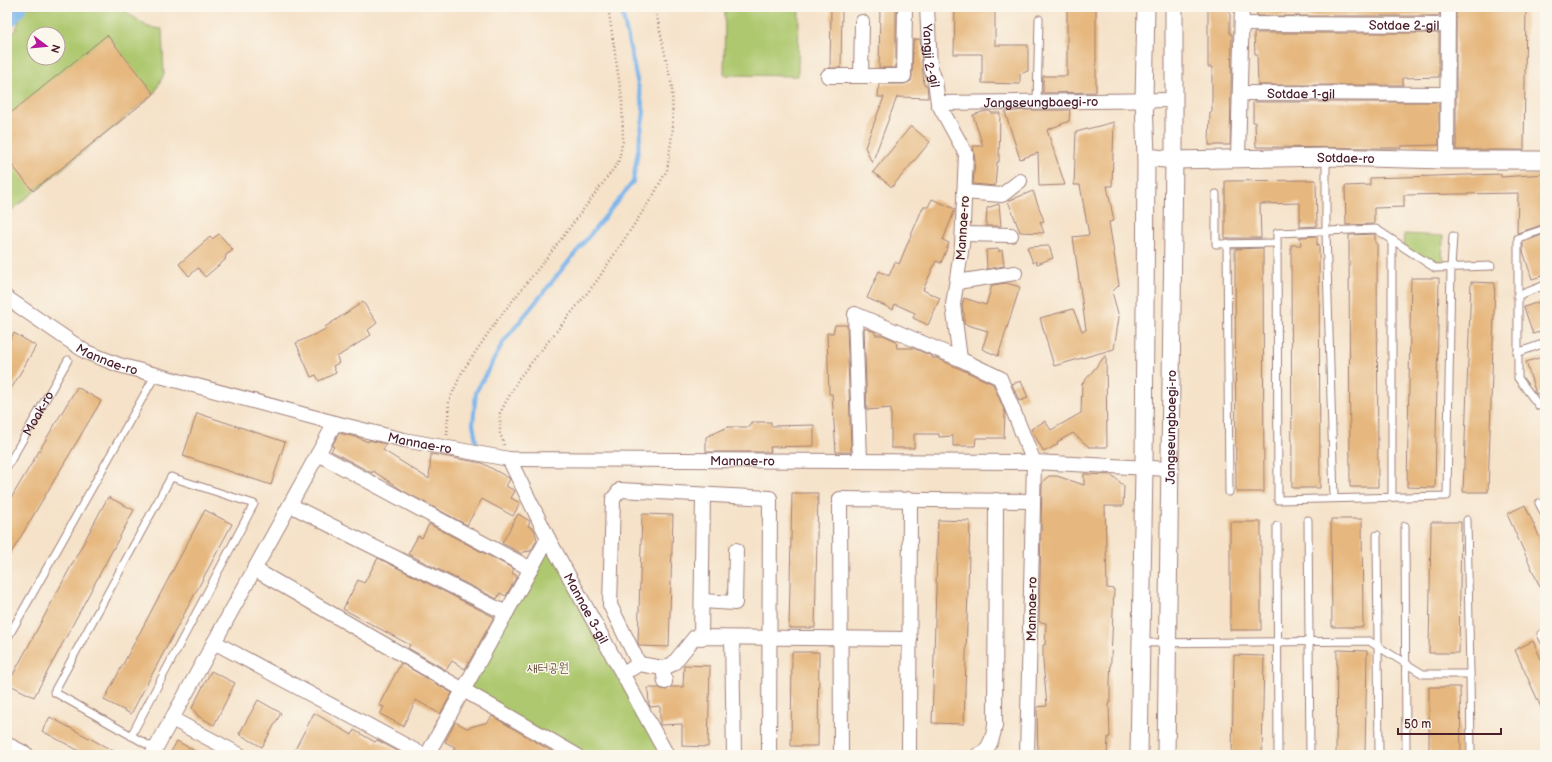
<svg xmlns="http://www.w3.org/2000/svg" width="1552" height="762" viewBox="0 0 1552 762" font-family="'Balsamiq Sans','Poor Story',sans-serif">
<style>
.green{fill:#adc86e;stroke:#7c744c;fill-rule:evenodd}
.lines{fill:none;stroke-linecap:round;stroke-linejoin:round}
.stream{stroke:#7ab5eb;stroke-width:4}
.river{stroke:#7ab5eb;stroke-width:25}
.building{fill:#e6b77e}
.service-casing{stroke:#a0807a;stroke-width:9}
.minor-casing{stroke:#a0807a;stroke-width:16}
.tertiary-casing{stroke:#a0807a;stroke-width:19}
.path{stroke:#a0807a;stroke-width:2.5;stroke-dasharray:1 3;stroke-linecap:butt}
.service{stroke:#fff;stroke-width:7}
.minor{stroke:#fff;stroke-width:14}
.tertiary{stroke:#fff;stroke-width:17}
.labels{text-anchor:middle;stroke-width:3;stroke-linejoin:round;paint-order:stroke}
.street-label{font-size:13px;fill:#4a1f2b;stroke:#fbf7ec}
.park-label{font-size:13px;fill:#68523f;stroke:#fbf7ec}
</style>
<rect width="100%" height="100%" fill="#fbf7ec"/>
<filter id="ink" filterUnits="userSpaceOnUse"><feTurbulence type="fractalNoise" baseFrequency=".025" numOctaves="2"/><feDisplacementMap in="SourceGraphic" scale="8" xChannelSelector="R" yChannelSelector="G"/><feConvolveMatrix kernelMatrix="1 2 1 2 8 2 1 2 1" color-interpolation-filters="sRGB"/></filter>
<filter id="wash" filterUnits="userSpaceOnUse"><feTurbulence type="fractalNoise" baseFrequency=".012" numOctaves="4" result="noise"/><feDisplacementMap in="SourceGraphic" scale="16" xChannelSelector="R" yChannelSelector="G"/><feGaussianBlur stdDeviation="0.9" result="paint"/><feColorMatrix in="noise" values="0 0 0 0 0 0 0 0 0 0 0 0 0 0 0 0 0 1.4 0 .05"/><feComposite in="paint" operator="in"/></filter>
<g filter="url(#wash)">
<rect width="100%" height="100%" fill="#f5e2c9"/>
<g class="green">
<path d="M 23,7 L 119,7 L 148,27 L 162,29 L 164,74 L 154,94 L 7,214 L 7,39 L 16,30 ZM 34,34 L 58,34 L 58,58 L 34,58 Z"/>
<polygon points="725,7 799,7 798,76 724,75"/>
<polygon points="1404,234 1443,236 1442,268 1403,247"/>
<polygon points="548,538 667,755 576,755 463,690"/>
</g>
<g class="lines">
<polyline class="stream" points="478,451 473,424 476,392 504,341 633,182 644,112 621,7"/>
<polyline class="river" points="7,15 14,7"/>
</g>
<g id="blocks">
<g class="building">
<polygon points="831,7 842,7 841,68 830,68"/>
<polygon points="880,7 896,7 896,68 879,68"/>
<polygon points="955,7 995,7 995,45 1028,45 1028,71 1020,74 1020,84 982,83 982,54 954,54"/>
<polygon points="1067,7 1096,7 1096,92 1043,93 1043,76 1067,76"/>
<polygon points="1208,7 1230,7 1230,34 1232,34 1230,145 1209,145 1210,112 1212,112 1212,67 1208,67"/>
<polygon points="1257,7 1440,7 1439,16 1257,16"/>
<polygon points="1456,7 1526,7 1524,150 1456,150"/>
<polygon points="1254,33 1439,33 1439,77 1403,78 1403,85 1258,85 1257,54 1255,54"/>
<polygon points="107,35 154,94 33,191 7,159 7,116"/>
<polygon points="920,39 924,85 927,85 928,98 897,97 872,163 865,147 884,97 878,97 879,84 904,84 911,81 912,76 913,40"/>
<polygon points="1253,102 1439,102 1439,145 1401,146 1401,148 1379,148 1256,147 1255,122 1253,122"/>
<polygon points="1026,110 1070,110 1069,121 1047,130 1065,185 1039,186 1038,153 1020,159 1005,112"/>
<polygon points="986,111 990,111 991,113 1000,113 999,162 997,162 995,186 973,184 975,161 973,146 983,146 973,115"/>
<polygon points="1114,122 1112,186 1107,186 1114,221 1109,222 1119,285 1112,292 1119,317 1114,349 1054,366 1040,318 1073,309 1082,331 1086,330 1073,237 1089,235 1080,185 1074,185 1076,132"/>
<polygon points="911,126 930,142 892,187 873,172"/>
<polygon points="1501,174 1501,177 1545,174 1545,224 1517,233 1518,193 1404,195 1404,207 1374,208 1374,224 1346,225 1345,186 1370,185 1370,178"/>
<polygon points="1316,180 1317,226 1300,227 1300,203 1260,204 1261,238 1225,238 1225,181"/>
<polygon points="1033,191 1044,221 1040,222 1044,233 1020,232 1008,201"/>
<polygon points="932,199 955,209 943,240 949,243 941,263 936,261 923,290 940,298 928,325 913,318 915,313 895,304 893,309 892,309 867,298 879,271 889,276 895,262 899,264 923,207 928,207"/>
<polygon points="999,204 1001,226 986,226 987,208"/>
<polygon points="219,234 233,250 226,255 225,260 205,277 198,268 189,276 179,264 210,237 212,239"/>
<polygon points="1375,234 1375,243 1377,243 1378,487 1350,487 1349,235"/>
<polygon points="1545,234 1545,275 1532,279 1523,251 1523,242"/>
<polygon points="1317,236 1317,245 1319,244 1320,488 1292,488 1291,245 1301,245 1300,237"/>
<polygon points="1049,246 1053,258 1037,264 1036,261 1033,263 1027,247"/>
<polygon points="1261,248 1263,249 1264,492 1236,492 1235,249"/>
<polygon points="999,249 999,252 1002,250 1004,266 987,269 986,250"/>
<polygon points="1411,278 1439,278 1435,488 1407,487"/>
<polygon points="1471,282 1495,283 1488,492 1463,492"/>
<polygon points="1006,283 1020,287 998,356 982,349 988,331 964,324 964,313 963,313 962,305 964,298 986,305 992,285"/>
<polygon points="1545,300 1545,330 1533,334 1524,307"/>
<polygon points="363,302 377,323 368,330 371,335 337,357 339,363 333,366 336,373 319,381 316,375 311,377 296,343 326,329 325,327"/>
<polygon points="835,325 847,325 851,452 836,452 832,394 829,394 827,333 833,333"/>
<polygon points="864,328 875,332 875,335 883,335 896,341 897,348 913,348 932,356 932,358 936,358 993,384 1005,412 1004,438 976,438 975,446 953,446 953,436 939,437 939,434 914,434 914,448 891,448 891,408 867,410"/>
<polygon points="14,333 36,346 7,396 7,345"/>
<polygon points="1106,355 1107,447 1089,447 1073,433 1057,442 1058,444 1044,452 1031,429 1045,421 1051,430 1081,413 1082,384"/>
<polygon points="1545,356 1545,392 1536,394 1526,362"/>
<polygon points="1021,381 1028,398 1019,401 1012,384"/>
<polygon points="77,387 101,401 7,560 7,505"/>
<polygon points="197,413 285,442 271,485 183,456"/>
<polygon points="751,422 771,422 771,426 814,425 814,446 770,447 771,452 706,452 706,437 728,427 750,427"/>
<polygon points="339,433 359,438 368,442 369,440 386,444 383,450 429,479 431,454 482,463 509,478 510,479 506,486 515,491 511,498 520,503 513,516 482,499 467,525 405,492 373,471 372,473 331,451 334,447 332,446"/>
<polygon points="1084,474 1112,475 1124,486 1123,506 1105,506 1107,588 1114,589 1110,682 1110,704 1109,704 1110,737 1108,737 1107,755 1038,755 1037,707 1047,706 1043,661 1043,645 1045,645 1046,623 1039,622 1042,484 1044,480 1049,476 1057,476 1084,485"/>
<polygon points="792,493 818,493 815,628 789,628"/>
<polygon points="108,497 134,510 34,697 8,684"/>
<polygon points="1525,505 1545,549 1545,598 1507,514"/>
<polygon points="205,510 232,524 131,714 104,700"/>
<polygon points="518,514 530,521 528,526 534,529 537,540 531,551 523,552 522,554 502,543"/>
<polygon points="642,514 673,515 669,647 640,646 638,643"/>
<polygon points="1331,519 1362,519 1363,627 1332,627"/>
<polygon points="938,520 970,521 964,724 932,723"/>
<rect x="1230" y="522" width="31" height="108"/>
<polygon points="1431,522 1461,522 1459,653 1429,653"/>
<polygon points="429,524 514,569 512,573 517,576 506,596 500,593 497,599 408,554 418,536 422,538"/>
<polygon points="378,558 494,617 465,669 452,661 446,670 408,648 410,645 343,609 358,580 364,583"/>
<polygon points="1533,641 1545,668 1545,716 1515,650"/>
<polygon points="1337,650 1367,651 1365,755 1336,755"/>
<polygon points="792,652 819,652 818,746 791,746"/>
<polygon points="1234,655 1264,656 1262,755 1232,755"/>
<polygon points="401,663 452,693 440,714 416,700 403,726 380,714 384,707 379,705"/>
<polygon points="684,665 710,666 708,747 682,746 682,724 660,725 660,706 650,707 649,704 648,688 659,688 666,690 671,687 683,687"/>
<polygon points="211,671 235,683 214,725 198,716 192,708"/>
<polygon points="1429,687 1460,687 1461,755 1429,755"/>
<polygon points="258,700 281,713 262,747 239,734"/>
<polygon points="314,713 352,735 354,730 375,742 377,740 405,755 292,755"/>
<polygon points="492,716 558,755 559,755 451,755 455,747 445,742 455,722 467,728 488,722"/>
<polygon points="50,717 121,755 87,755 42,731"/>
<polygon points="177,741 202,755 169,755"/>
</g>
</g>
</g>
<g filter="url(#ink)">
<use href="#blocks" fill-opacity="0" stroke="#a0807a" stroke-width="1"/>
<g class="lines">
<g class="service-casing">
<g id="service">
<polyline points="1037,102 1039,19"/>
<polyline points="1326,157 1326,232 1334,498"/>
<polyline points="1216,194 1216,244 1277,243"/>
<polyline points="1545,229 1518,238 1518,378 1539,406 1545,404"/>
<polyline points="1453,236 1451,267 1447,496 1278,500 1277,233 1376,229 1435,268 1491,266"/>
<polyline points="1227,243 1229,492"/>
<polyline points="1517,296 1545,285"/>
<polyline points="1517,353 1545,343"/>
<path id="s1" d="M 7,467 L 68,360"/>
<polyline points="1392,497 1392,240"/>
<polyline points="1539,503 1545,515"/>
<polyline points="1308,520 1310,755"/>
<polyline points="1277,526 1278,755"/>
<polyline points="1405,526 1406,755"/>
<polyline points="1377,535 1379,755"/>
<polyline points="1545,632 1541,634 1545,642"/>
<polyline points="7,639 156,374"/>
<polyline points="1141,643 1369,641 1423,674 1470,674 1467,520"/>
<polyline points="1470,674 1471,755"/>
<polyline points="131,736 254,504 171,477 54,692 155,749"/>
</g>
</g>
<g class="minor-casing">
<g id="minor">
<path id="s2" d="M 927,7 L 930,66 L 935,80 L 938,103 L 966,154 L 962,245 L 953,305 L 960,359"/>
<path id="s3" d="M 1242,24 L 1448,25"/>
<polyline points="828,76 904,76 905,7"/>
<polyline points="861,76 862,22"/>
<path id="s4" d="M 1241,93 L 1447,94"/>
<path id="s5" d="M 938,103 L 1174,100"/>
<polyline points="1238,158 1242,7"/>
<polyline points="1447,160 1448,7"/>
<polyline points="964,192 1002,195 1020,181"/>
<polyline points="963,234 1011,235"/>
<polyline points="957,282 1015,273"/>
<path id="s6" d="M 7,298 L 86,352 L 119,365 L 335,423 L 404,440 L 509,459 L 1034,462 L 1169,469"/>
<polyline points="318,454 531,569"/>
<path id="s7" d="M 509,459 L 548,538 L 667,755"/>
<polyline points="860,461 855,314 960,359 1000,378 1034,462 1027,755"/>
<polyline points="290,505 506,613"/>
<polyline points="254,569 576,755"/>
<polyline points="702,601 735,603 736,550"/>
<polyline points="701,638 703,495"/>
<polyline points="732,638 734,755"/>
<polyline points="214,642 423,755"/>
<polyline points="639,664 610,605 613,499 620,490 770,498 769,755"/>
<polyline points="663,668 665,682"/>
<polyline points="631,669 639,664 663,668 673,664 695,637 910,639"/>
<polyline points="172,719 240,755"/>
<polyline points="152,755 335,423"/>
<polyline points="427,755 548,538"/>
<polyline points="841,755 840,499 1033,501"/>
<polyline points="909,755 910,499"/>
<path d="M 978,755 C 990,751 993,736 995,726 L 996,500"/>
</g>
</g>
<g class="tertiary-casing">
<g id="tertiary">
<path id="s8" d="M 1146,157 L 1174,160 L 1326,157 L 1447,160 L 1545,160"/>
<polyline points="7,746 25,755"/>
<polyline points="1139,755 1144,469 1146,157 1144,100 1146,7"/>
<path id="s9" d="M 1166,755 L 1174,160 L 1174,7"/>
</g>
</g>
<g class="path">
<polyline points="447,435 449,401 462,372 498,319 553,250 618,163 623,141 622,100 608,7"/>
<polyline points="504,445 500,433 500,413 519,378 596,282 653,196 667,170 673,128 672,87 655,7"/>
</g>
<use href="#service" class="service"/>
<use href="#minor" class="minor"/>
<use href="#tertiary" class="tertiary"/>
</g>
</g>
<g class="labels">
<g class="street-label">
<text dy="5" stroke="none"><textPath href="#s3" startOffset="162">Sotdae 2-gil</textPath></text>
<text dy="5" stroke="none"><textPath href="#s2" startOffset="49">Yangji 2-gil</textPath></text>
<text dy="5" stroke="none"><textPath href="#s4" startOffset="60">Sotdae 1-gil</textPath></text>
<text dy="5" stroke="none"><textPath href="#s5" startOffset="103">Jangseungbaegi-ro</textPath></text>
<text dy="5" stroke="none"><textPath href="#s8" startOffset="200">Sotdae-ro</textPath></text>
<text transform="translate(962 228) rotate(-86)" y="5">Mannae-ro</text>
<text dy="5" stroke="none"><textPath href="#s6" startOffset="118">Mannae-ro</textPath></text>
<text dy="5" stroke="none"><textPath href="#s1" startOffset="62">Moak-ro</textPath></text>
<text dy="5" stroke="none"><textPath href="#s9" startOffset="328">Jangseungbaegi-ro</textPath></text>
<text dy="5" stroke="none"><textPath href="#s6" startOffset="442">Mannae-ro</textPath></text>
<text dy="5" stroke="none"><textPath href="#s6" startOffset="766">Mannae-ro</textPath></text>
<text dy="5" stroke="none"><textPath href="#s7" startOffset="168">Mannae 3-gil</textPath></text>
<text transform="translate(1031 609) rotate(-89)" y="5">Mannae-ro</text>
</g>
<g class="park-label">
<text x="548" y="672">새터공원</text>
</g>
</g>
<rect width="1552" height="762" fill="none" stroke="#fbf7ec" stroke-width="24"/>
<g transform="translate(46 46) rotate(106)"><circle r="19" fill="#fbf7ec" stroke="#b4a19f"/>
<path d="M0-3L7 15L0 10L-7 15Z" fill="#b5179e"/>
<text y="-6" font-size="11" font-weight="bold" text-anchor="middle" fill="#4a1f2b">N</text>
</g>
<path d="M1398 728v6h103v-6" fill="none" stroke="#4a1f2b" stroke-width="2"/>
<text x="1404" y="728" font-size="12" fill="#4a1f2b" stroke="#fbf7ec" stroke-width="3" paint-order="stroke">50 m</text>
</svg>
